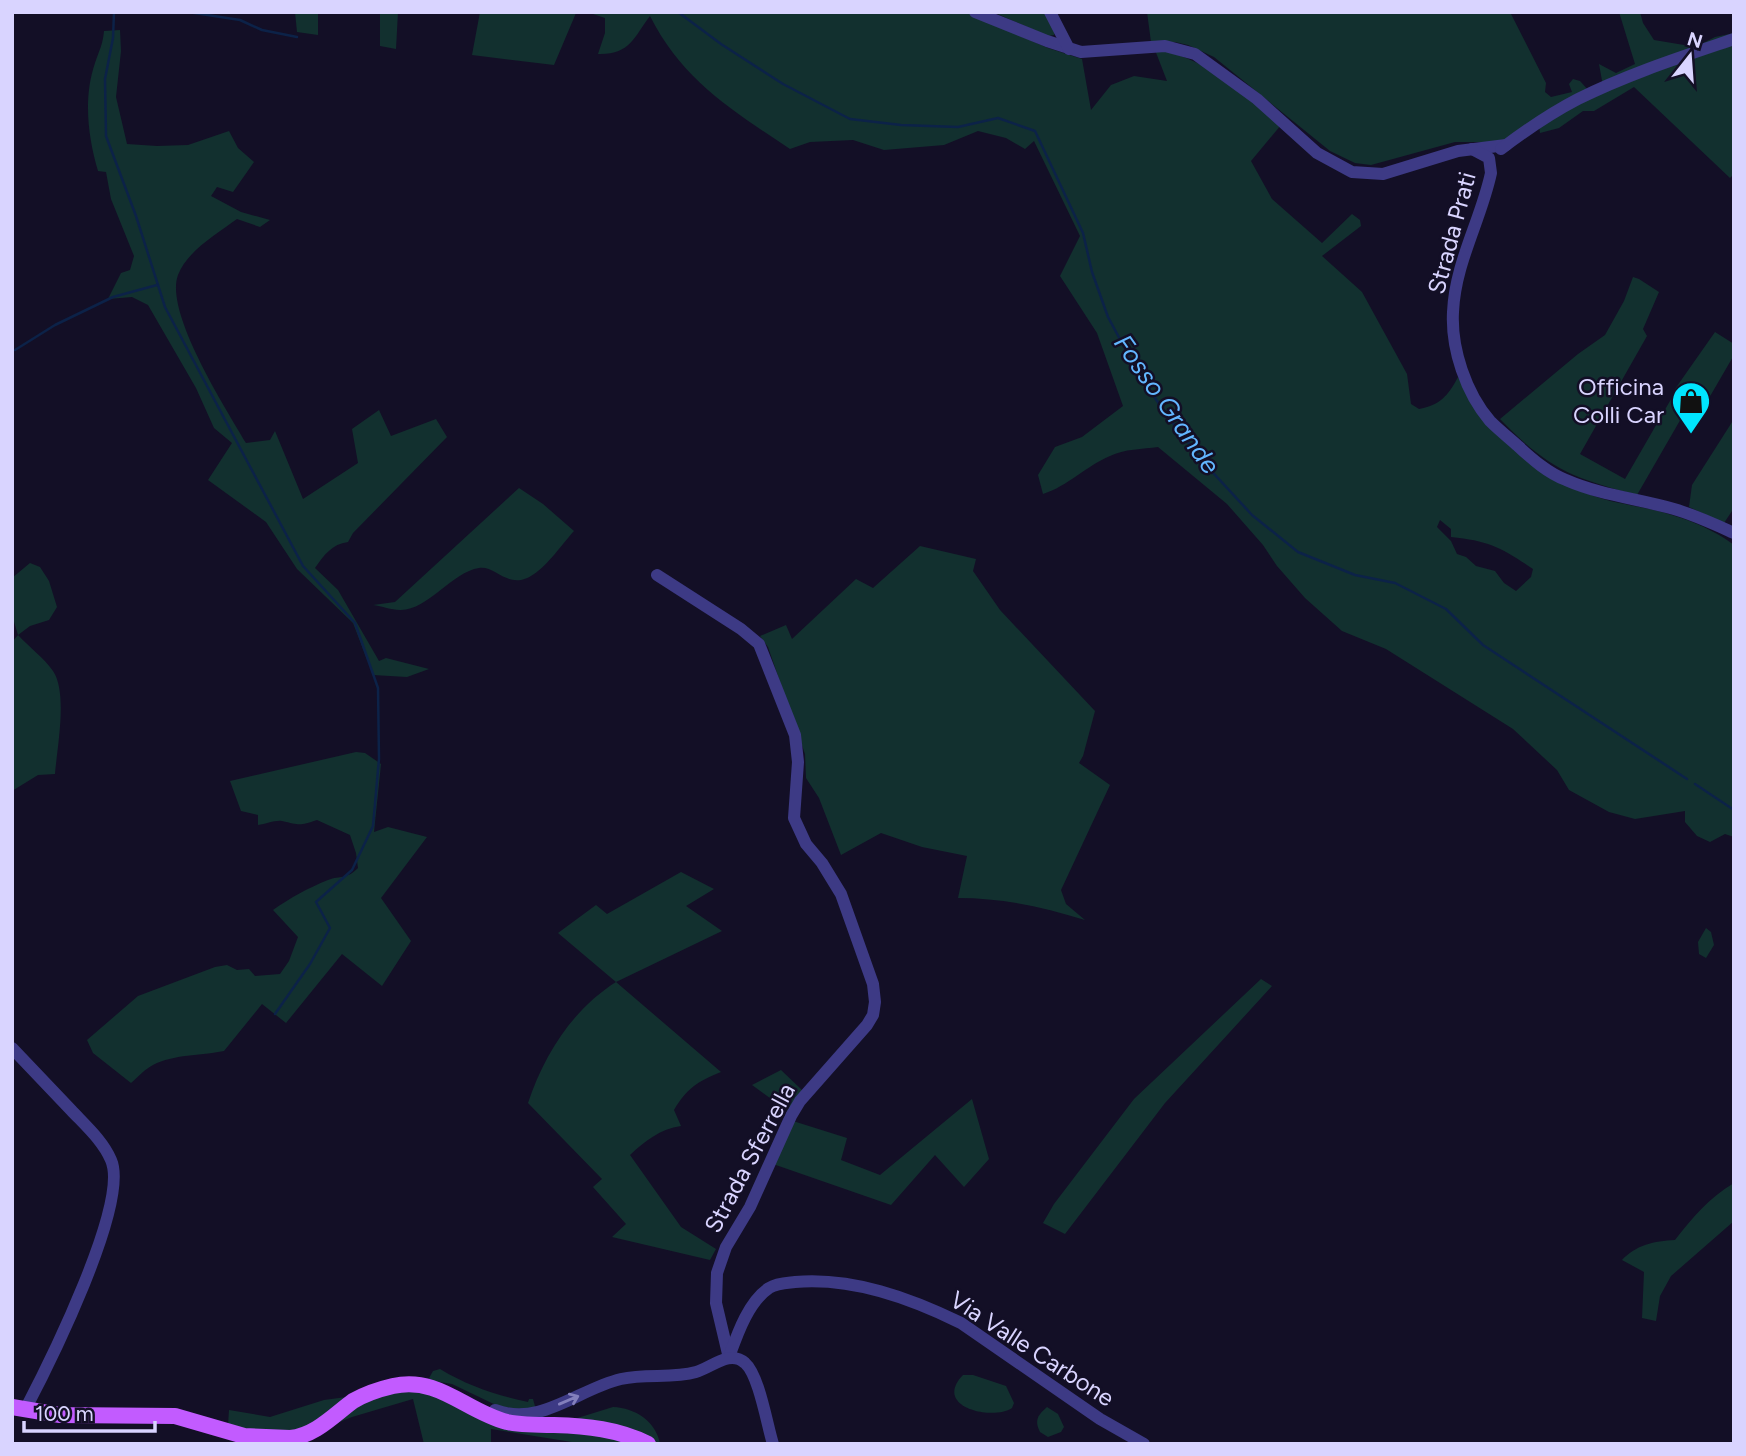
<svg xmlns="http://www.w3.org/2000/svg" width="1746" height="1456" viewBox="0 0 1746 1456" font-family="Figtree,sans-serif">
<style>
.green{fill:#12302f;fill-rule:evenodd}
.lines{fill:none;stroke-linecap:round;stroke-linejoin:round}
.stream{stroke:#0c2248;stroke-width:2.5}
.minor{stroke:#3d3a85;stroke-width:12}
.major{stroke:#c25bff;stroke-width:16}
.oneway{stroke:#837fbc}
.labels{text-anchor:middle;stroke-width:5;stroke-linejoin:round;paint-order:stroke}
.street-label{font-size:24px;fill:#d9d4ff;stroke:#130f26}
.poi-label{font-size:24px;fill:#d9d4ff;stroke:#130f26;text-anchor:end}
.water-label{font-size:26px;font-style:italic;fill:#62b6ff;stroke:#130f26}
</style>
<rect width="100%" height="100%" fill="#130f26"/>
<g class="green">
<polygon points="295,12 318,12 318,35 297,32"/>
<polygon points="380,12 398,12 396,49 380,46"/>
<polygon points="480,12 579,12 576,13 554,65 472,55"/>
<path d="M 587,12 L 965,12 L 1048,48 L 1082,59 L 1091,110 L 1111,85 L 1134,76 L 1167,81 L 1155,50 C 1204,55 1244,95 1281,125 L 1251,161 L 1272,199 L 1322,243 L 1352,214 L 1360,220 L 1361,226 L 1322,256 L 1362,292 L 1407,374 L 1411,404 L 1419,409 C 1440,405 1448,396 1458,377 L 1474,406 L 1586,493 C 1607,502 1627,504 1649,509 C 1677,515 1711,527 1734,545 L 1734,837 L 1725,834 L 1710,842 L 1697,836 L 1685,822 L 1685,811 L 1635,819 L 1609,812 L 1569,790 L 1557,770 L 1513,729 L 1386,649 L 1342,631 L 1305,598 L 1277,566 L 1263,545 L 1227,504 L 1158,447 C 1143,449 1124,449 1110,456 C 1086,466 1068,486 1043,494 L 1038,475 L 1055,447 L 1082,437 L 1123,406 L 1097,333 L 1060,276 L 1080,236 L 1034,141 L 1025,149 L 1006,138 L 978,131 L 944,145 L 884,150 L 853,140 L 810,142 L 790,149 C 733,111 682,80 650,16 C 634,37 630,55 598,54 L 605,33 L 605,18 ZM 1440,520 L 1451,529 L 1451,537 C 1490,541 1502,548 1533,569 L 1531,577 L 1516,591 L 1504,583 L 1495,571 L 1476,566 L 1466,557 L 1457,554 L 1451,541 L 1437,527 Z"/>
<polygon points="993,12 1045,12 1056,30 1054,35 1048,36"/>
<polygon points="1147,12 1510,12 1546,83 1545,92 1551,97 1572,92 1569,84 1573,79 1580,81 1589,91 1603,86 1599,64 1616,73 1635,64 1619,12 1640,12 1643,23 1654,40 1684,45 1703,43 1715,37 1734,33 1734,174 1730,178 1634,87 1594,111 1583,111 1559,128 1540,133 1538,118 1501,142 1455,142 1371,165 1355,163 1330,151 1214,57 1188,45 1175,42 1151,42"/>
<path d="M 120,30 L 121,51 L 116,97 L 127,144 L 157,146 L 188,145 L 229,131 L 238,148 L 254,162 L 233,192 L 217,187 L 211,196 L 241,212 L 270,220 L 260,227 L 237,219 C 218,233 187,251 178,275 C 164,312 226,409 246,443 L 270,440 L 275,431 L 303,499 L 358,463 L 352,429 L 379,410 L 391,436 L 436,419 L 447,437 L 353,533 L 348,542 C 332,544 324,555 315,568 L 338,590 L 379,661 L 386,658 L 429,669 L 407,677 L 373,675 L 353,623 L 297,569 L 266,522 L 208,480 L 232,443 L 214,428 L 196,388 L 148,305 L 132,297 L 108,299 L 121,273 L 130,270 L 134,256 L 111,199 L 106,172 L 98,171 C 88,137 83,98 95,63 C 99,51 103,44 104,31 Z"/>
<path d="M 1633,277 L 1639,279 L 1659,292 L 1643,329 L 1647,336 L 1580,454 L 1625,479 L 1674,394 L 1675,389 L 1715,332 L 1734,344 L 1734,355 L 1698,417 L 1686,410 L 1637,495 C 1572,478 1548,469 1500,419 L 1578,354 L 1605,335 L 1624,301 Z"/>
<polygon points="1734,419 1734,508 1724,523 1689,507 1692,485"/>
<path d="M 519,488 L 543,504 L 574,531 C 563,543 548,565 534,574 C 509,592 496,565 479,568 C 452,572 427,611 400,610 C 391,610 382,606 373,605 L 395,602 Z"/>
<path d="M 920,546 L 976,559 L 973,571 L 1000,610 L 1095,711 L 1083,756 L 1079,763 L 1110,785 L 1061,890 L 1066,904 L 1085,920 C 1043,907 1003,898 958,898 L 967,856 L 922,847 L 881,833 L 841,855 L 819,798 L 806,778 L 805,754 L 768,647 L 760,636 L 786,625 L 792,639 L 856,579 L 873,588 Z"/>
<path d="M 30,563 L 40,567 L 49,581 L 57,607 L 49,620 L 30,626 L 18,635 C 29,647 44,658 53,671 C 68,693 57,748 55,774 L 38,775 L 12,791 L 12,642 L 18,635 L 12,615 L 12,578 Z"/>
<path d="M 356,752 L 365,753 L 381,764 L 374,832 L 388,827 L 427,837 L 381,898 L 411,941 L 382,986 L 342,954 L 286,1023 L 262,1004 L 224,1051 C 200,1056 174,1054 153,1065 C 145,1069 138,1077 131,1083 L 93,1053 L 87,1040 L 138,996 L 215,967 L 227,965 L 237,970 L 249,969 L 255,976 L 280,974 L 289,961 L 298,937 L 273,910 C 290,898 308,888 328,880 C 341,875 346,880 358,868 L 356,853 L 350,835 L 317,820 C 299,826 300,825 282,821 C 275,820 266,824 258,825 L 258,815 L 241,811 L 230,781 Z"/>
<path d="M 681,872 L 714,889 L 686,906 L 722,931 L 616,982 L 721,1072 C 697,1082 687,1088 674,1110 L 681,1126 C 660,1129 645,1141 630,1155 L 681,1227 L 716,1249 L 710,1260 L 612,1237 L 626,1224 L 593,1187 L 602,1179 L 528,1103 C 544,1055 572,1010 616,982 L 558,933 L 596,905 L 607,914 Z"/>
<polygon points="1706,928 1711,932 1714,945 1706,958 1699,954 1698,942"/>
<polygon points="1261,979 1272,986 1165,1103 1065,1234 1043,1223 1054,1204 1134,1099"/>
<polygon points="781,1070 803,1091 789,1112 752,1085"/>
<polygon points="972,1099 989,1159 964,1187 935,1155 891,1205 773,1164 793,1121 847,1138 841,1160 880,1175"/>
<path d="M 1734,1183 L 1734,1221 L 1671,1276 L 1660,1296 L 1656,1321 L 1642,1318 L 1644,1272 L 1622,1260 C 1636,1245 1654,1241 1675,1240 C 1693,1217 1709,1198 1734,1183 Z"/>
<path d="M 440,1369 C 468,1386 496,1395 528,1402 L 529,1399 L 533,1399 L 536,1410 L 500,1407 L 452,1384 L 428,1380 L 433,1371 Z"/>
<path d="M 963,1375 L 973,1375 L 1006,1386 L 1014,1403 L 1012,1408 C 992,1421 932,1407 963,1375 Z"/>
<polygon points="414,1388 570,1429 636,1444 584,1444 491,1429 491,1444 424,1444 413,1399 352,1417 297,1439 228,1425 229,1410 270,1417 324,1400"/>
<path d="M 613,1407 C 635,1408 656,1421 660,1444 L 643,1437 L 571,1420 Z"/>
<path d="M 1047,1407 L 1058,1414 L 1064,1427 L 1061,1432 L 1048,1437 L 1040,1432 C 1034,1420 1038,1415 1047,1407 Z"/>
</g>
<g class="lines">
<g class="stream">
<polyline points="114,12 113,38 105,79 106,136 136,216 165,307 303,566 355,623 378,688 379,759 373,826 352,870 316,902 330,928 310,964 275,1014"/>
<polyline points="188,12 240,20 262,30 297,37"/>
<polyline points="678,12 721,44 783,84 850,119 901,125 958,127 998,118 1035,131 1083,233 1092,272 1108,317 1136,369 1165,413 1205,464 1252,515 1298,552 1355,575 1395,583 1446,609 1483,645 1687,779"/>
<polyline points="15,350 55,325 113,297 157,285"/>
<polyline points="1695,784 1734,810"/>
</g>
<g class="minor">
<polyline points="975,12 1047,41 1081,52 1165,46 1195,54 1257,99 1317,153 1352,172 1383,174 1458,151 1506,145"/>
<polyline points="1050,12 1069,49"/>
<path d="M 1472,149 L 1489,158 L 1491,173 C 1481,220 1455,263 1453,312 C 1451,349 1466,393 1490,421 C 1499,430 1509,438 1518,446 C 1533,460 1548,473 1566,480 C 1600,495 1639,499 1674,509 C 1695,515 1714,524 1734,533"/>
<path d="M 1501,149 C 1526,130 1551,113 1578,99 C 1628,74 1681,57 1734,39"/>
<polyline points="657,575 741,629 759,644 795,735 798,762 794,818 806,844 822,863 841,894 873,984 875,1002 873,1015 867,1025 800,1101 791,1116 750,1207 726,1247 717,1273 716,1303 729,1358"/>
<path d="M 12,1048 C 32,1069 52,1090 71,1110 C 86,1126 103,1141 111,1160 C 130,1203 48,1366 25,1410"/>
<path d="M 729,1357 C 737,1335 748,1302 769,1288 C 777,1283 786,1283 795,1282 C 852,1277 910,1298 961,1323 L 1100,1419 L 1144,1444"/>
<path d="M 495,1410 C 541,1427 578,1389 621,1379 C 646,1373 672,1379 696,1372 C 711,1368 730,1349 745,1363 C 759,1375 767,1425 773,1444"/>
</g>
<path class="major" d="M 12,1407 L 60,1415 L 175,1416 L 244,1436 L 290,1438 C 315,1436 334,1415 353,1401 C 365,1394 380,1389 393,1386 C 439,1376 465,1411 507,1422 C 522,1425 539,1425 554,1425 C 587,1426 618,1429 648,1444"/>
</g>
<defs><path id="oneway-shaft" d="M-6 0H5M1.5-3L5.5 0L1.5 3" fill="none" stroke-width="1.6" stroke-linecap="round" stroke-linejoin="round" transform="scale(1.75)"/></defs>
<use class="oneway" href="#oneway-shaft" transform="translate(569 1400) rotate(-23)"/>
<defs>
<g id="shop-pin" transform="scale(2.0125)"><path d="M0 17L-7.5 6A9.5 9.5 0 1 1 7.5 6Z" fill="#00e5ff" stroke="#130f26"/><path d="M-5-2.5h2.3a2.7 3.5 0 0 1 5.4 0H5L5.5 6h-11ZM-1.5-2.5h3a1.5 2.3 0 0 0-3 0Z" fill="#111"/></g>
</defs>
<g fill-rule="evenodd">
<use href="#shop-pin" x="1691" y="401"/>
</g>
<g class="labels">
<g class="street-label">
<text transform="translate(1452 233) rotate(-75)" y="8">Strada Prati</text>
<text transform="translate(750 1158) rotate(-62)" y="8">Strada Sferrella</text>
<text transform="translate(1032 1349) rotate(33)" y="8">Via Valle Carbone</text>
</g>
<g class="poi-label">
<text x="1664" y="395">Officina<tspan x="1664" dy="28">Colli Car</tspan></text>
</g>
<g class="water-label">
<text transform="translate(1167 404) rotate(55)" y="9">Fosso Grande</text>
</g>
</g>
<rect width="1746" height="1456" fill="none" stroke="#d9d4ff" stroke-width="28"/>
<g transform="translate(1690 56) rotate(17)" stroke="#130f26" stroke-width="5" paint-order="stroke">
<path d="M0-5L12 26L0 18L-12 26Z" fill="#d9d4ff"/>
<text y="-10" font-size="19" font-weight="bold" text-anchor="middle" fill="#d9d4ff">N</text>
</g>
<path d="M24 1421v10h131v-10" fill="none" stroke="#d9d4ff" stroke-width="3.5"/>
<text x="35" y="1421" font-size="21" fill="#d9d4ff" stroke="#130f26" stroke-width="5" paint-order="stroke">100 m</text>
</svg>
